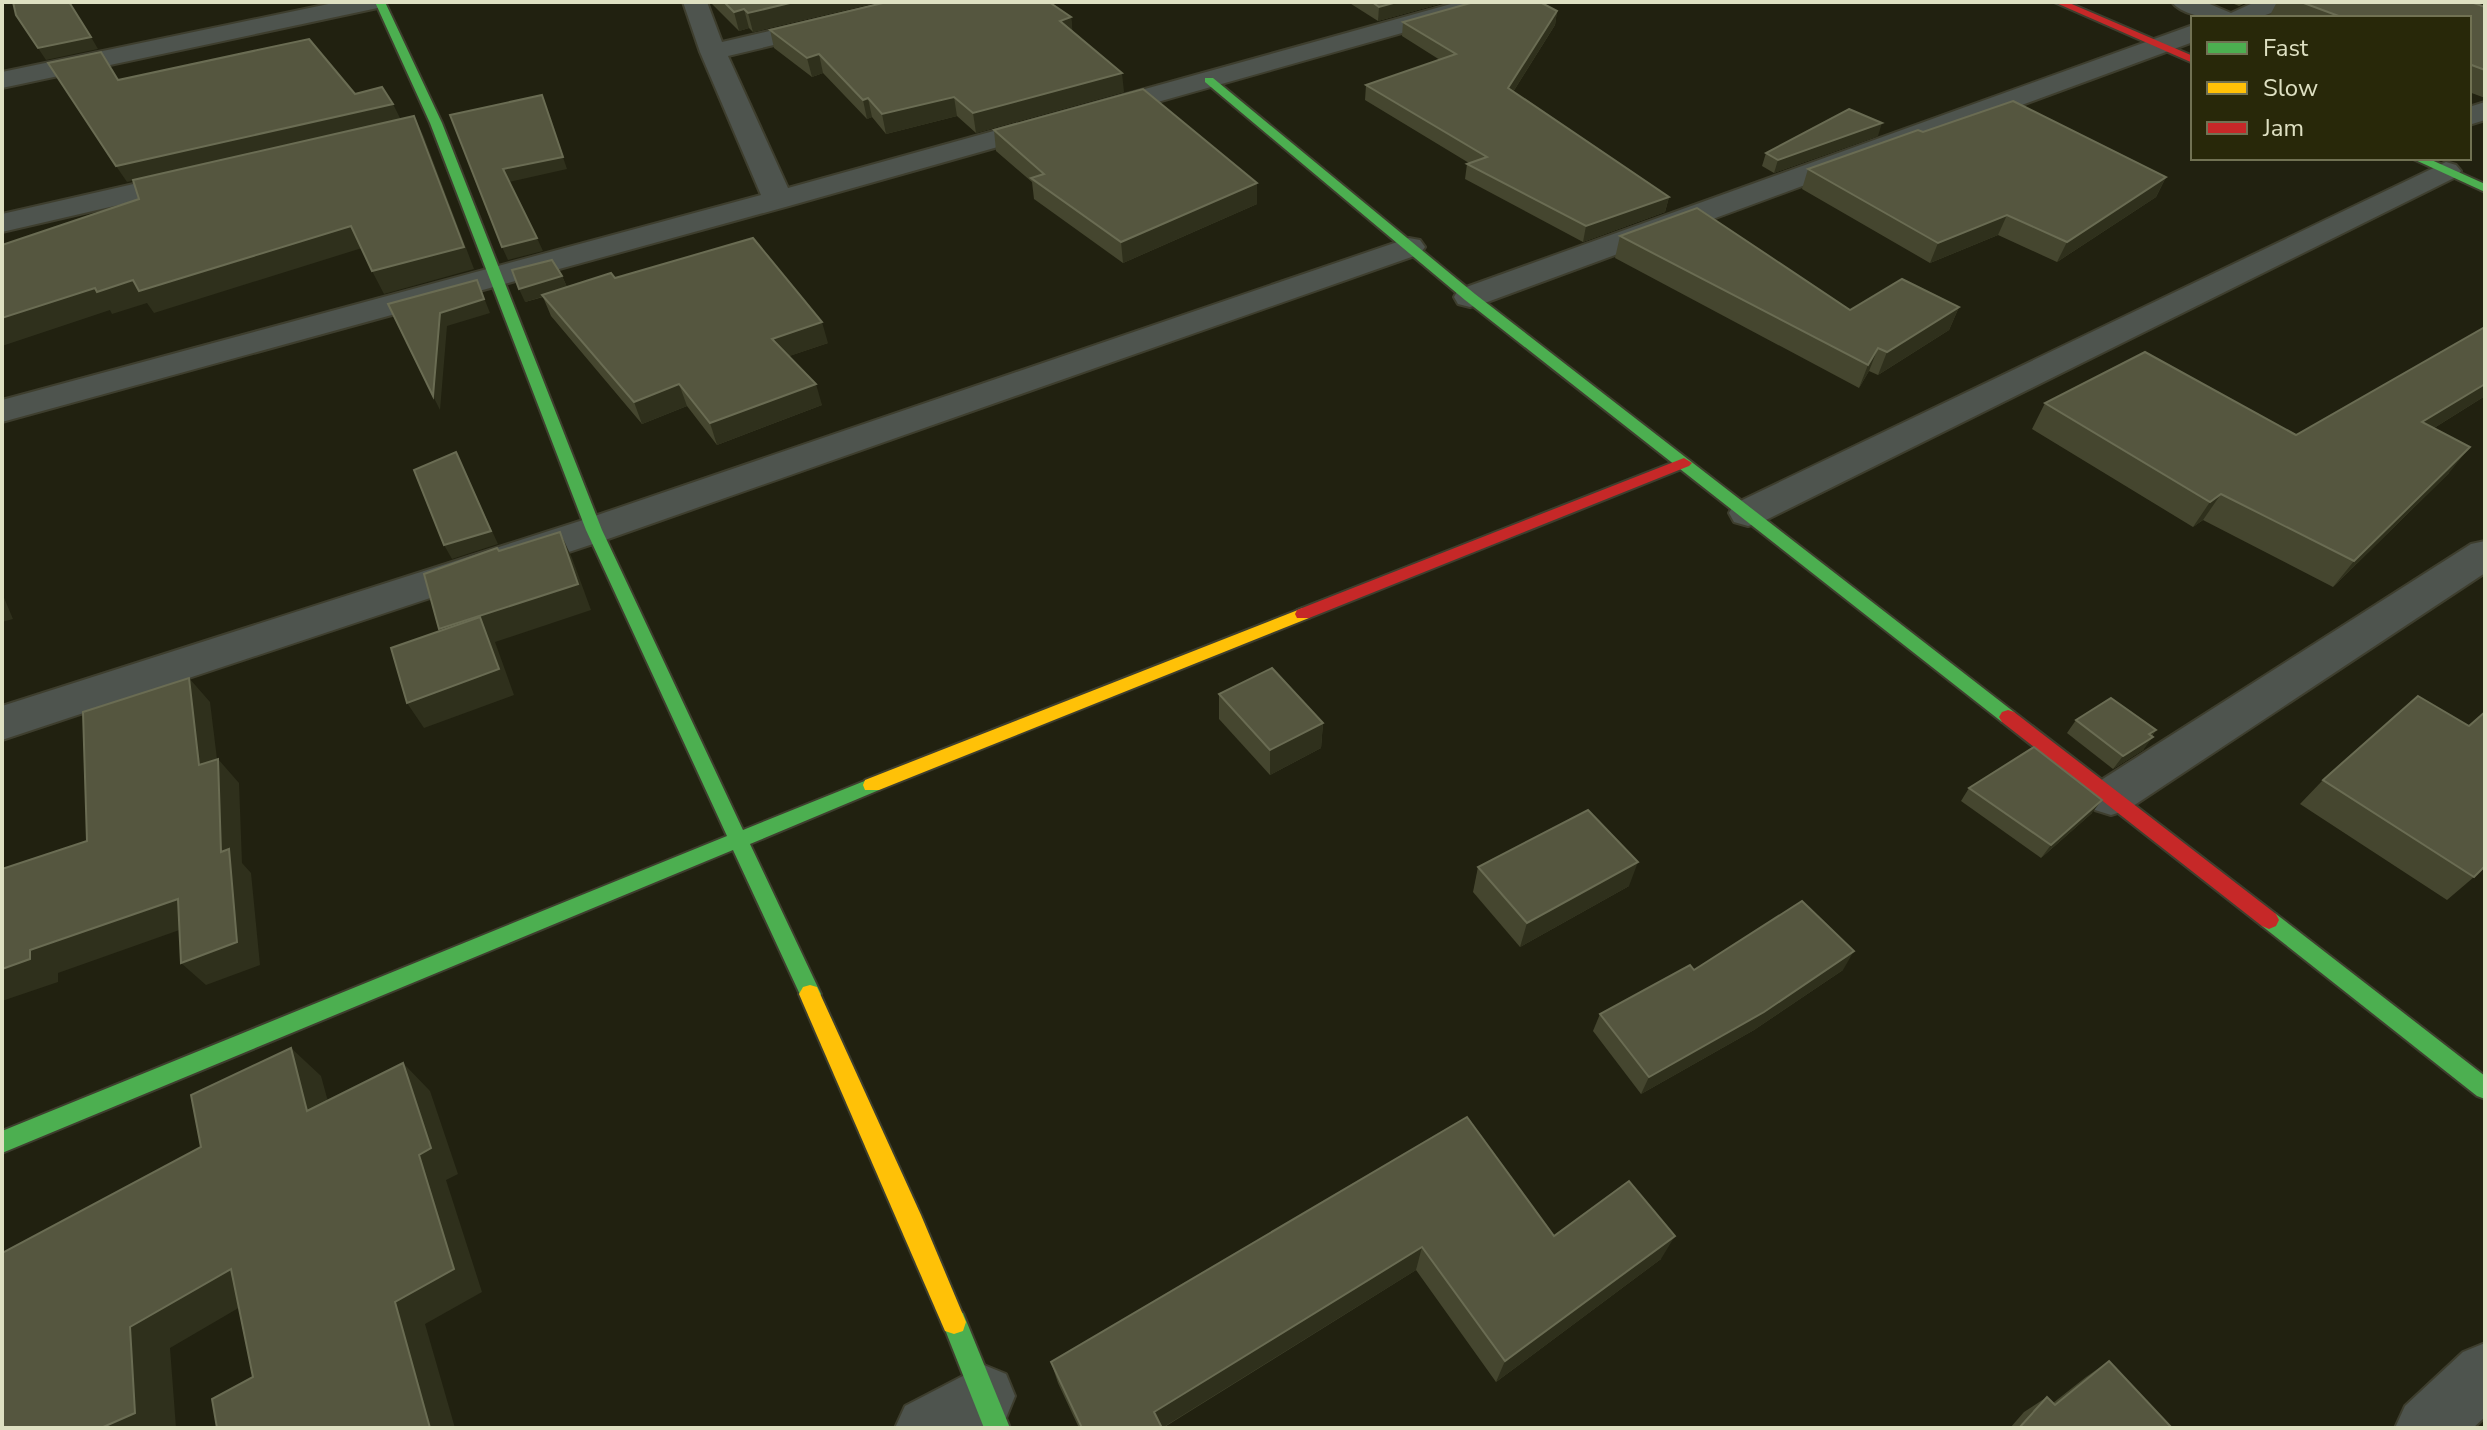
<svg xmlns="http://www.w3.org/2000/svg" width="2487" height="1430" viewBox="0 0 2487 1430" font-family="'Nunito Sans',sans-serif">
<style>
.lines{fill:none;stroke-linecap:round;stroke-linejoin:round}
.street-casing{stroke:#3e3e2e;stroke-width:4}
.fast-casing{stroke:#3e3e2e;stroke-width:4}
.slow-casing{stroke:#3e3e2e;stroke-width:4}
.jam-casing{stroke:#3e3e2e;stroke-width:4}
.street{fill:#4e544e;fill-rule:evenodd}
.fast{fill:#4caf50;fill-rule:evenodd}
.slow{fill:#ffc107;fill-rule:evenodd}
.jam{fill:#c62828;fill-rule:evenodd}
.wall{fill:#45462f}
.shaded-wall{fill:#2f301c}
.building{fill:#55563f;stroke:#6a6c53;stroke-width:2}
</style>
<rect width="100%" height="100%" fill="#212110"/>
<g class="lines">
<g class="street-casing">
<g id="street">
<polygon points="338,2 385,2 382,7 373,9 2,88 2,72"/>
<polygon points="683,2 707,2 722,42 893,2 936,2 933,7 728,56 788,188 1458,2 1497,2 1494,7 789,206 2,422 2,400 761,195 700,52"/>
<path d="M 2172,2 L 2205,2 L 2231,13 L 2255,2 L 2288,2 C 2272,25 2188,25 2172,2 Z"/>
<polygon points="2193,25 2193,42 1482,304 1470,307 1458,304 1454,297 1458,290"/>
<polygon points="2485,102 2485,120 2469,125 2469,107"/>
<polygon points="2446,162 2456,165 2461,171 2456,177 1762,522 1748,526 1734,522 1729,513 1734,504"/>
<polygon points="195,170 205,173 210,179 205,185 2,232 2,214"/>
<polygon points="1409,238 1420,240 1425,247 1420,254 608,539 2,740 2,706 580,521"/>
<polygon points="2485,541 2485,573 2127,810 2111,815 2095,810 2088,797 2095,784 2471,544"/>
<polygon points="2485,1343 2485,1417 2473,1428 2395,1428 2405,1406 2463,1352"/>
<polygon points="984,1365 1006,1374 1015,1396 1006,1418 989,1428 895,1428 905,1406"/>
</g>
</g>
<g class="fast-casing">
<g id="fast">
<polygon points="375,2 385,2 442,123 602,530 743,830 872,778 879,780 881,785 879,790 750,844 821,994 817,1001 810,1003 803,1001 733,850 2,1153 2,1131 727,836 586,530 430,123"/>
<polygon points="1205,78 1213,78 1475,294 2014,712 2017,717 2014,722 2002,722 1465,300 1205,82"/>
<polygon points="2411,158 2427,158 2485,184 2485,192"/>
<polygon points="2269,911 2276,914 2485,1076 2485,1099 2477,1096 2262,926 2259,920 2262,914"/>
<polygon points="954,1310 963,1313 1010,1428 984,1428 942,1322 945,1313"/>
</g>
</g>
<g class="slow-casing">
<g id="slow">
<polygon points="1303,608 1311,614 1309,618 879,790 865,790 863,785 865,780"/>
<polygon points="810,985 817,987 921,1215 966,1322 963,1331 954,1334 945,1331 799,994 803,987"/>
</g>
</g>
<g class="jam-casing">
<g id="jam">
<polygon points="2054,2 2067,2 2193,56 2193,63"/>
<polygon points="1684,458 1692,463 1689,466 1309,618 1297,618 1295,614 1297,610"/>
<polygon points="2008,710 2014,712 2276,914 2279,920 2276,926 2269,929 2262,926 2002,722 1999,717 2002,712"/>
</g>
</g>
<use href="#street" class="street"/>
<use href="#fast" class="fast"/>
<use href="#slow" class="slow"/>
<use href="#jam" class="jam"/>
</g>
<g class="wall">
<polygon points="710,2 880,2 753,32 749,28 739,31"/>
<polygon points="1348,2 1447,2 1378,21"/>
<polygon points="2229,2 2248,2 2239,6"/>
<polygon points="2277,2 2471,2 2485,7 2485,98 2469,92 2469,18 2273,18 2269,17"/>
<polygon points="1557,11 1555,25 1513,92 1669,197 1665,212 1583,242 1465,179 1467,164 1469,163 1365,100 1366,85 1440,60 1402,36 1403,22"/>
<polygon points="1071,17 1072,31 1124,92 976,133 957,116 886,134 872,117 867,119 823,73 812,77 774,48 770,30"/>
<polygon points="994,130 1257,183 1257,204 1123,263 1034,199 1032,182 996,151"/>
<polygon points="1923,132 2166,177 2156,197 2057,262 1998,235 1930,263 1802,189 1808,169"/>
<polygon points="1878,136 1774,173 1762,166 1766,153"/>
<polygon points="1620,236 1850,310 1959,307 1949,330 1878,375 1869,371 1859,388 1615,258"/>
<polygon points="562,276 567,287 615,278 828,343 789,356 822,405 717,445 687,406 642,424 551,316 543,297 525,302"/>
<polygon points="2485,327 2485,396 2434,428 2449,473 2333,587 2203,520 2193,527 2032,429 2045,403 2296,435"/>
<polygon points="1219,694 1323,723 1321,748 1270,775 1219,719"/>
<polygon points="2076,720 2156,730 2143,750 2113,769 2067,733"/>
<polygon points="2323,780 2474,877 2447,900 2300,804"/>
<polygon points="1969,788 2092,813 2041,858 1961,801"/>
<polygon points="1478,867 1629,886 1520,947 1473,892"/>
<polygon points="1843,970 1754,1030 1641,1094 1593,1031 1600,1014"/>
<polygon points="1467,1117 1554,1236 1661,1259 1496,1382 1416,1270 1163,1428 1079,1428 1058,1383 1051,1362"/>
<polygon points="2109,1361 2172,1428 2010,1428 2024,1412 2047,1397 2053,1403 2086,1377"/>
</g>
<g class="shaded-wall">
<polygon points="794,2 880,2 753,32 748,13"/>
<polygon points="1397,2 1447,2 1378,21 1379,7"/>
<polygon points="744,9 749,28 739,31 734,12"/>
<polygon points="1557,11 1555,25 1506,103 1508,88"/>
<polygon points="1071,17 1073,35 1060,21"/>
<polygon points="91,37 98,49 46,60 38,48"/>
<polygon points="819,54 823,73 812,77 807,58"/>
<polygon points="1122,73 1124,92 976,133 973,113"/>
<polygon points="954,97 957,116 886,134 882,114"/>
<polygon points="868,98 872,117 867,119 863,100"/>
<polygon points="393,104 401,120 127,182 116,166"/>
<polygon points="546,107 567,169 509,182 503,169"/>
<polygon points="414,116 424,137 474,269 384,294 372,271"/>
<polygon points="1882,123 1878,136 1774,173 1778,160"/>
<polygon points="2166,177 2156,197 2057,262 2067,242"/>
<polygon points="1257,183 1257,204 1123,263 1121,242"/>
<polygon points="1669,197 1665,212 1583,242 1586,226"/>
<polygon points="2007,215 1998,235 1930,263 1938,243"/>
<polygon points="351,226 362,248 154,313 147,303 112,314 110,310 2,346 2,318 95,288 133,280"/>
<polygon points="537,238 543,251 508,260 502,247"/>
<polygon points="562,276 568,289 525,302 519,289"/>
<polygon points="477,280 490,313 447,326 440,410 433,396 440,313"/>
<polygon points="1959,307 1949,330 1878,375 1887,352"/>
<polygon points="822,322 828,343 778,360 772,339"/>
<polygon points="1878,348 1869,371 1859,388 1868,365"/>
<polygon points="679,384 687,406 642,424 634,402"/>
<polygon points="816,384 822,405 717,445 710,423"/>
<polygon points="2485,384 2485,396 2402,448 2422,422"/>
<polygon points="2470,447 2449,473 2333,587 2354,561"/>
<polygon points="456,452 498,544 452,559 444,545"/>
<polygon points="2221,494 2203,520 2193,527 2210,502"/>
<polygon points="560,532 572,558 591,610 495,642 514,695 424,728 407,703 455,655 439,629"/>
<polygon points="2,593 13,619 2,622"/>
<polygon points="189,678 210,702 218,767 218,759 239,783 242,863 251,873 260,965 206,985 181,963 221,852 199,765"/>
<polygon points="1323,723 1321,748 1270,775 1270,750"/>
<polygon points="2156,730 2148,740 2153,737 2143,750 2113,769 2123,756"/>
<polygon points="2102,800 2092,813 2041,858 2051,845"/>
<polygon points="1638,862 1629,886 1520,947 1527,923"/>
<polygon points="178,899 202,922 58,973 58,982 2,1001 2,969 30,950"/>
<polygon points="1854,951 1843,970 1754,1030 1641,1094 1649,1077"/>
<polygon points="291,1048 321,1076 338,1138 307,1111"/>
<polygon points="403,1063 430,1091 458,1174 446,1180 482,1292 425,1324 455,1428 430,1428 395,1302 419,1155"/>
<polygon points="1675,1236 1661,1259 1496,1382 1505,1361"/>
<polygon points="1422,1247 1416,1270 1162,1428 1154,1412"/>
<polygon points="231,1269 266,1292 170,1348 176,1428 101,1428 130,1327"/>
</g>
<g class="building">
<polygon points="13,2 69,2 91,37 38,48 16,15"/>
<polygon points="724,2 794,2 748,13 744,9 734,12"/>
<polygon points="887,2 1049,2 1071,17 1060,21 1122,73 973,113 954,97 882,114 868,98 863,100 819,54 807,58 770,30"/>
<polygon points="1372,2 1397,2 1379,7"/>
<polygon points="1474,2 1540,2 1557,11 1508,88 1669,197 1586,226 1467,164 1487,157 1366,85 1456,54 1403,22"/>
<polygon points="2301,2 2471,2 2485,7 2485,70 2469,64 2469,18 2344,18"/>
<polygon points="309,39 355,94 382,87 393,104 116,166 48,63 101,52 118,80"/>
<polygon points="1143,89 1257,183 1121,242 1031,178 1044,174 994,130"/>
<polygon points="542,95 563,157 503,169 537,238 502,247 450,115"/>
<polygon points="2013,101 2166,177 2067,242 2007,215 1938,243 1808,169 1918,130 1923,132"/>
<polygon points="1849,109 1882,123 1778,160 1766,153"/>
<polygon points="414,116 464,247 372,271 351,226 139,291 133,280 97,292 95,288 2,318 2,245 139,199 133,180"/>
<polygon points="1697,208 1850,310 1902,279 1959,307 1887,352 1878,348 1868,365 1620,236"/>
<polygon points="753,238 822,322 772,339 816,384 710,423 679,384 634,402 542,295 611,273 615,278"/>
<polygon points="552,260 562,276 519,289 512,270"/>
<polygon points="477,280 484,299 440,313 433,396 388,304"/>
<polygon points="2485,327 2485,384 2422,422 2470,447 2354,561 2221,494 2210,502 2045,403 2145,352 2296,435"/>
<polygon points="456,452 491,531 444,545 414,470"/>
<polygon points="560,532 578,584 439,629 424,574 497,548 499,551"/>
<polygon points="480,617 499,669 407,703 391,648"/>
<polygon points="1272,668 1323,723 1270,750 1219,694"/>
<polygon points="189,678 199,765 218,759 221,852 229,849 237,942 181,963 178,899 30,950 30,959 2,969 2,869 87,841 83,712"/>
<polygon points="2418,696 2469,726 2485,712 2485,866 2474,877 2323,780"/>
<polygon points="2111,698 2156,730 2149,734 2153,737 2123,756 2076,720"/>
<polygon points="2034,747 2102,800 2051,845 1969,788"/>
<polygon points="1588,810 1638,862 1527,923 1478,867"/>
<polygon points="1802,901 1854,951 1764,1012 1649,1077 1600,1014 1690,965 1694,970"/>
<polygon points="291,1048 307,1111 403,1063 431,1148 419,1155 454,1269 395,1302 430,1428 217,1428 212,1399 253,1377 231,1269 130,1327 135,1413 101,1428 2,1428 2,1253 201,1147 191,1095"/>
<polygon points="1467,1117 1554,1236 1629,1181 1675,1236 1505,1361 1422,1247 1154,1412 1162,1428 1082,1428 1051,1362"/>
<polygon points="2109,1361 2172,1428 2019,1428 2047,1397 2055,1405"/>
</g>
<rect width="2487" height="1430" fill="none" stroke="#dee0c2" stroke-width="8"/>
<rect x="2191" y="16" width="280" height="144" fill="#282809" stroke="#717253" stroke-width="2"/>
<rect x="2207" y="42" width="40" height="12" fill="#4caf50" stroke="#717253" stroke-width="2"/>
<text x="2263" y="56" font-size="24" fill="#dee0c2">Fast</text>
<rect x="2207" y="82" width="40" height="12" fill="#ffc107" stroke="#717253" stroke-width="2"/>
<text x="2263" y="96" font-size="24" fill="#dee0c2">Slow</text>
<rect x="2207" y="122" width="40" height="12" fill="#c62828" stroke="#717253" stroke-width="2"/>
<text x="2263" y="136" font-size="24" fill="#dee0c2">Jam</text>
</svg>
